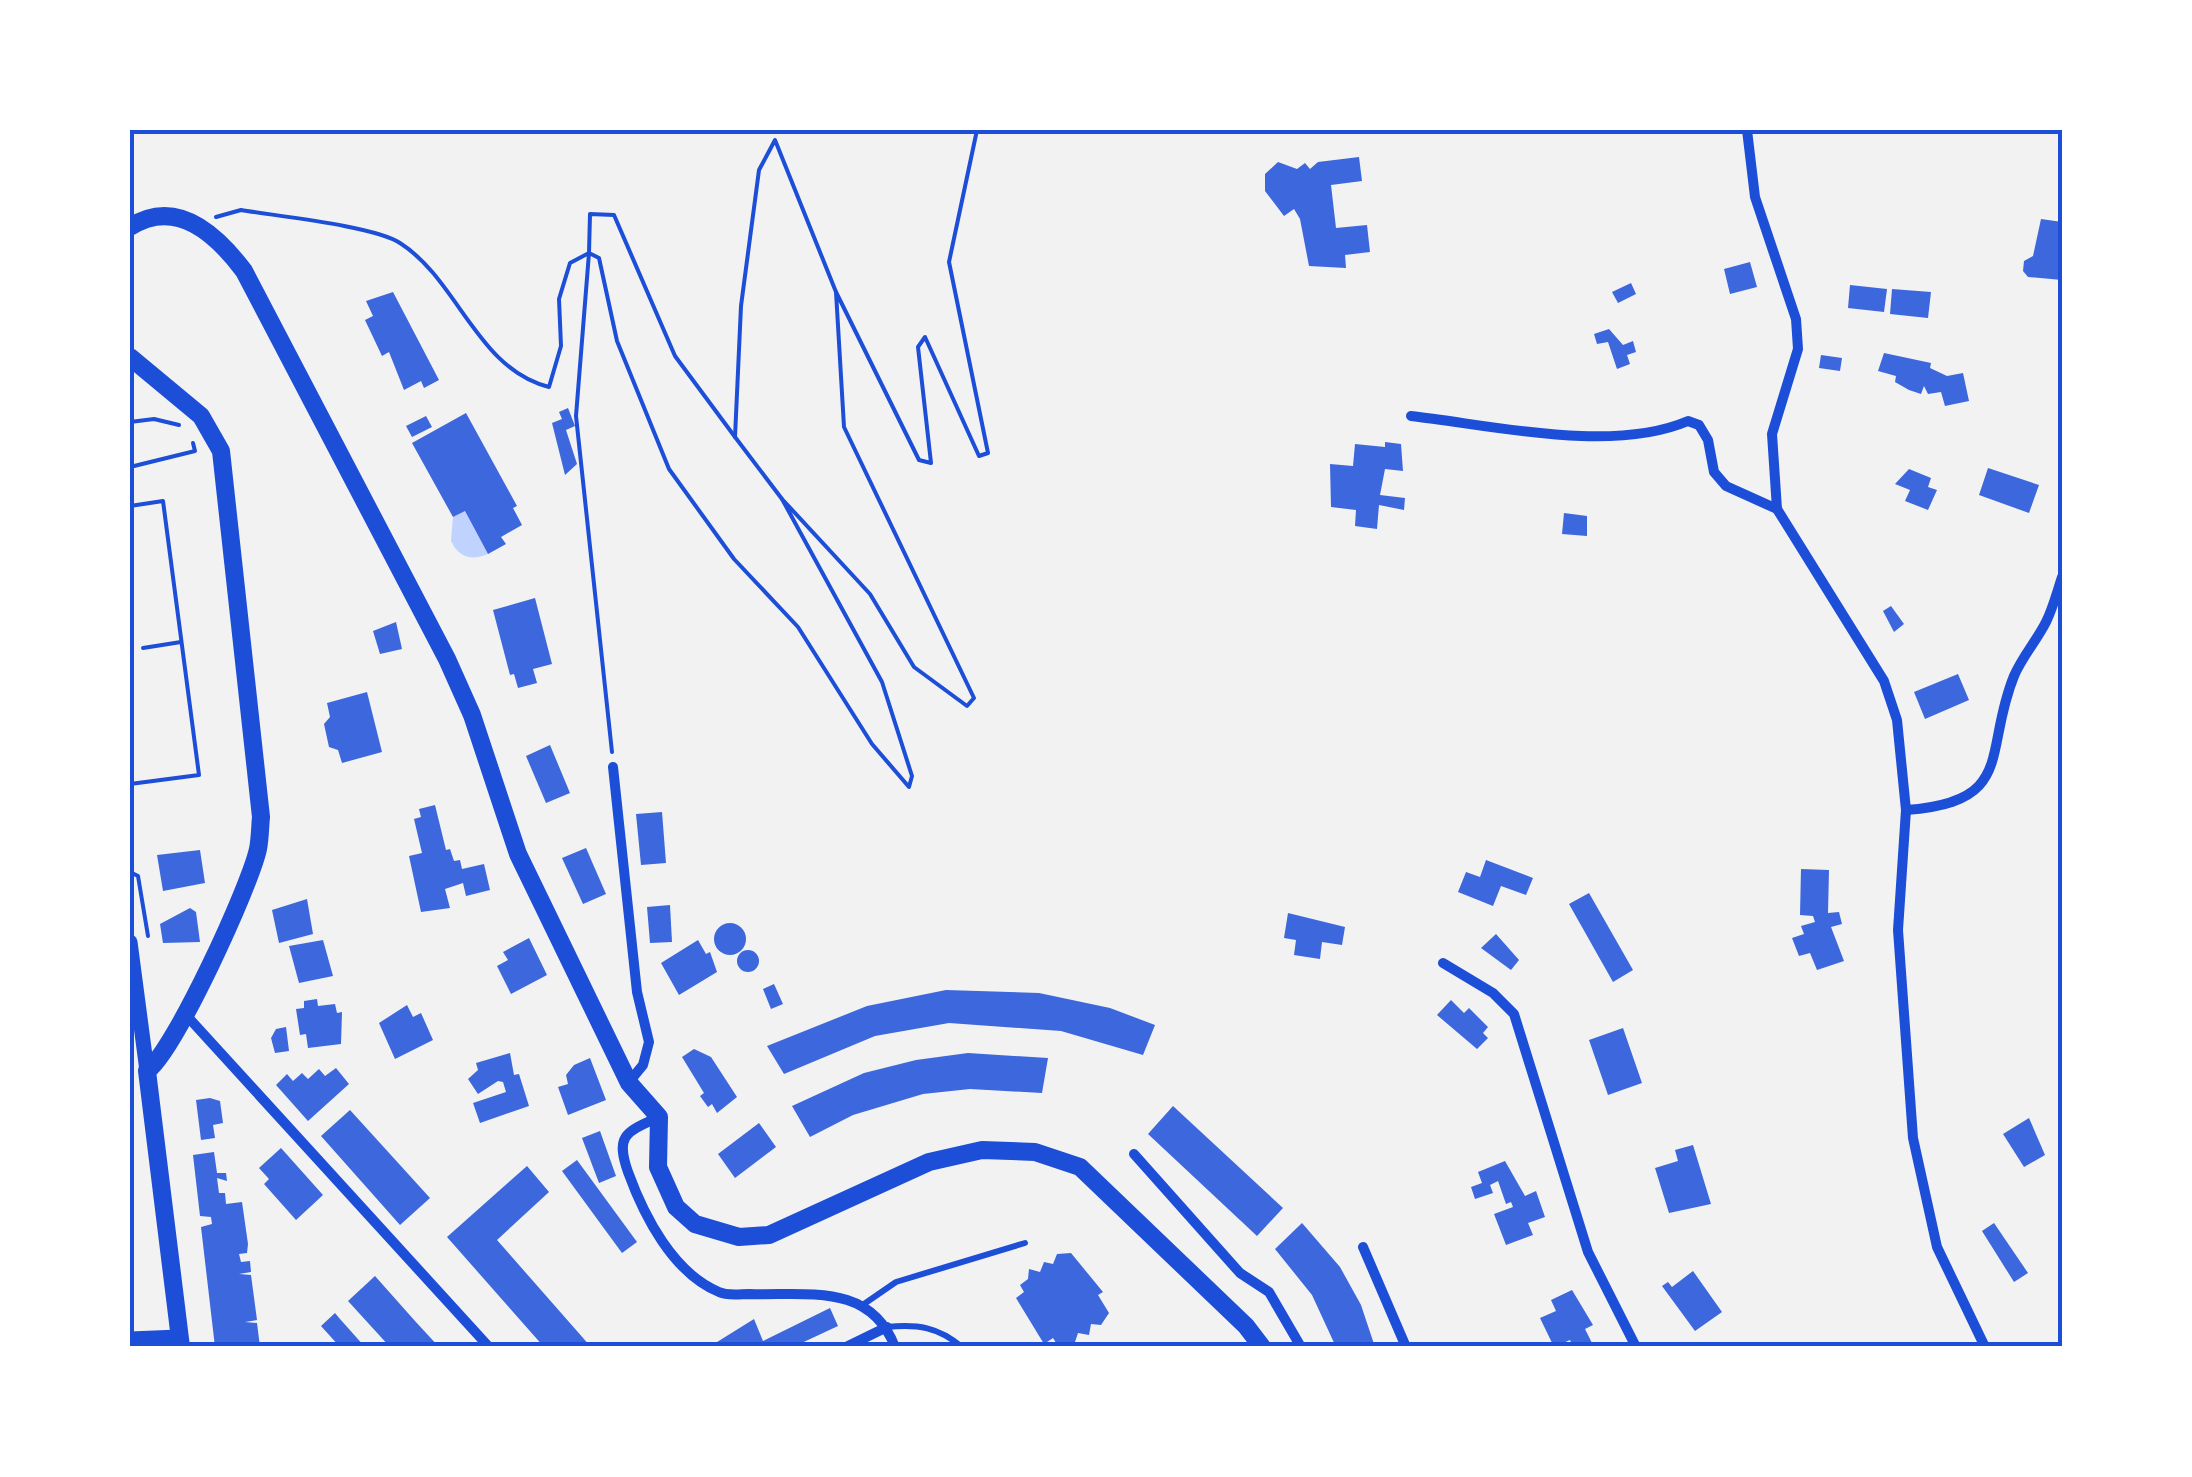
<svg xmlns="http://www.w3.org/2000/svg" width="2192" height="1477" viewBox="0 0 2192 1477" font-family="'IBM Plex Sans',sans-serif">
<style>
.water{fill:#bfd3fe}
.building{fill:#3d67dc}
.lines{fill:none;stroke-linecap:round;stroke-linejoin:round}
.path{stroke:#1d4ed8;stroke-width:4}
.service{stroke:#1d4ed8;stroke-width:6}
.minor{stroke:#1d4ed8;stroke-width:10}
.tertiary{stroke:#1d4ed8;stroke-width:15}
.secondary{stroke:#1d4ed8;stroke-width:18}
.neatline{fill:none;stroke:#1d4ed8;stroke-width:4}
</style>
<rect width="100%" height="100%" fill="#f2f2f2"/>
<path class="water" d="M 465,511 L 488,554 C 472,561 459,558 451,541 L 453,517 Z"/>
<g class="building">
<polygon points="1359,157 1362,181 1331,185 1336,228 1367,225 1370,252 1345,255 1346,268 1309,266 1300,219 1294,209 1284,216 1265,191 1265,174 1278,162 1297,169 1305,163 1310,169 1318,162"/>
<polygon points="2041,219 2062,222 2062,280 2028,277 2023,271 2024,261 2033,256"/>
<polygon points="1750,262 1757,287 1730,294 1724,269"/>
<polygon points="1631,283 1636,294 1618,303 1612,292"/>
<polygon points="1850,285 1887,289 1884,312 1848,308"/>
<polygon points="1892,289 1931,292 1928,318 1890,314"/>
<polygon points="393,292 439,380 424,388 421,381 404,390 389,352 382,356 365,320 373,316 366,301"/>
<polygon points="1609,329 1623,345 1633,341 1636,352 1627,355 1630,364 1617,369 1608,342 1597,344 1594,334"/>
<polygon points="1884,353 1931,363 1930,368 1947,376 1963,373 1969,401 1945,406 1941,392 1928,394 1924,386 1921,394 1909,390 1895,382 1896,376 1878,371"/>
<polygon points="1821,355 1842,358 1840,371 1819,368"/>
<polygon points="568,408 575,426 566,430 577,464 565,475 552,423 562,419 559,412"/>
<polygon points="466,413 517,506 513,508 522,525 501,537 506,544 488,554 465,511 453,517 412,443"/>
<polygon points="426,416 432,427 412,437 406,426"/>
<polygon points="1385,442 1401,444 1403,471 1385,469 1380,495 1405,498 1404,510 1379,505 1377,529 1355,526 1356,510 1331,507 1330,464 1353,466 1355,444 1385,447"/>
<polygon points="1988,468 2039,485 2029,513 1979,495"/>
<polygon points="1909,469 1931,478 1928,487 1937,490 1928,510 1905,501 1910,490 1895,484"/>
<polygon points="1564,513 1587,516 1587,536 1562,534"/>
<polygon points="535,598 552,664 533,669 537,683 518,688 514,674 510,675 493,610"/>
<polygon points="1891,606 1904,624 1894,632 1883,611"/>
<polygon points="396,622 402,649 380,654 373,631"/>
<polygon points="1958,674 1969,700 1925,719 1914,692"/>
<polygon points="367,692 382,752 342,763 338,750 329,747 324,724 330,717 327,703"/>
<polygon points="550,745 570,793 546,803 526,756"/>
<polygon points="435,805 446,850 450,849 454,861 460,860 462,869 484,864 490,890 466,896 463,883 445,889 450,908 421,912 409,856 422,853 414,819 421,817 419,809"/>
<polygon points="662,812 666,863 641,865 636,814"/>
<polygon points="586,848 606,894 583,904 562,858"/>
<polygon points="200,850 205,883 163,891 157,855"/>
<polygon points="1486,860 1533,878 1526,895 1501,886 1493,906 1458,892 1466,872 1480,877"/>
<polygon points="1801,869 1829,870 1828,913 1839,912 1842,924 1831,927 1844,961 1817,970 1810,953 1799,956 1792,938 1804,934 1801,926 1815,922 1813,916 1800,915"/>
<polygon points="1589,893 1633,970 1613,982 1569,904"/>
<polygon points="307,899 313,934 279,943 272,910"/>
<polygon points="670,905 672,942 650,943 647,907"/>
<polygon points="190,908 196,912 200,942 163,943 160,924"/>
<polygon points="1288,913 1345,927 1342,945 1322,942 1320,959 1294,955 1296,940 1284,938"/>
<circle cx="730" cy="939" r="16"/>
<polygon points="1496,934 1519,960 1511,970 1481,948"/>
<polygon points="529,938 547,975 511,994 497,966 508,960 503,952"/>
<polygon points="323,940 333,976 299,983 289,946"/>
<polygon points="698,940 706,954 710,952 717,972 679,995 661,963"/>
<circle cx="748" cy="961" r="11"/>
<polygon points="774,984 783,1004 771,1009 763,989"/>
<polygon points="946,990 1039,993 1110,1008 1155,1025 1143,1055 1061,1031 949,1023 875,1036 784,1074 767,1046 867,1006"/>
<polygon points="317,999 318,1006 335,1004 337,1013 342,1012 341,1044 308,1048 306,1034 300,1035 296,1009 304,1008 304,1001"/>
<polygon points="1451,1000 1464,1013 1469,1008 1488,1027 1483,1033 1488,1038 1477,1049 1437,1015"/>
<polygon points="407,1005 413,1017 421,1013 433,1040 395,1059 379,1023"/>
<polygon points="286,1027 289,1051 275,1053 271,1038 276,1029"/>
<polygon points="1623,1028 1642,1083 1608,1095 1589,1040"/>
<polygon points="694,1049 711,1057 737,1097 717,1113 712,1104 708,1107 700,1096 704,1093 682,1057"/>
<polygon points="510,1053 514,1075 519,1074 529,1106 480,1123 473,1103 506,1092 503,1082 498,1081 478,1094 468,1079 478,1070 476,1063"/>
<polygon points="968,1053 1048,1058 1042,1093 970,1089 923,1094 853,1115 810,1137 792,1106 864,1073 916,1060"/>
<polygon points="590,1058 606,1100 568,1115 558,1087 568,1084 566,1075 574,1065"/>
<polygon points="336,1068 349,1084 308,1121 276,1085 287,1074 293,1081 302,1073 308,1079 319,1069 325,1076"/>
<polygon points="210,1098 220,1101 223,1123 213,1125 215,1138 201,1140 196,1100"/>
<polygon points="1173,1106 1283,1208 1257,1236 1148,1134"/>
<polygon points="350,1110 430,1198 400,1225 321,1136"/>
<polygon points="2029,1118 2045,1155 2024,1167 2003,1134"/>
<polygon points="759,1123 776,1147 735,1178 718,1154"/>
<polygon points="600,1131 616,1176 599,1183 582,1138"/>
<polygon points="1693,1145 1711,1204 1669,1213 1655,1168 1678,1161 1675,1150"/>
<polygon points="281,1148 323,1195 296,1220 264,1184 269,1179 259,1168"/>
<polygon points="214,1152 217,1173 226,1173 227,1181 217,1178 219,1193 225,1193 226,1204 242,1202 248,1244 247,1253 239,1254 241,1262 250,1261 251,1272 239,1274 251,1275 257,1320 245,1322 257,1323 260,1347 215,1347 201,1227 212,1224 211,1217 200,1216 193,1155"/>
<polygon points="577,1160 637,1242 622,1253 562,1171"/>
<polygon points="1505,1161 1525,1196 1536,1191 1545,1217 1528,1223 1533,1235 1506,1245 1494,1214 1513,1207 1511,1202 1506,1204 1498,1181 1490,1185 1493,1193 1475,1199 1471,1187 1482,1183 1478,1172"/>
<polygon points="527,1166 549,1192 497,1240 591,1347 544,1347 447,1237"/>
<polygon points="1302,1223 1340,1267 1361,1305 1375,1347 1336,1347 1312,1295 1275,1249"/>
<polygon points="1994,1223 2028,1273 2014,1282 1982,1231"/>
<polygon points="1071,1253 1103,1292 1098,1295 1109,1313 1101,1325 1091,1324 1089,1335 1078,1333 1075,1342 1058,1346 1053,1338 1044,1344 1016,1298 1024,1292 1020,1285 1028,1279 1029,1269 1040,1272 1044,1262 1053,1264 1057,1254"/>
<polygon points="1693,1271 1722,1312 1695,1331 1662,1286 1668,1282 1672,1287"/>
<polygon points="375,1276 415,1321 439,1347 390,1347 348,1301"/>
<polygon points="1572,1290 1593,1325 1585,1329 1594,1347 1573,1347 1570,1340 1554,1347 1540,1318 1556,1311 1551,1300"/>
<polygon points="830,1308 838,1326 793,1347 709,1347 754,1319 763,1341"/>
<polygon points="335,1313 340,1319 365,1347 340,1347 321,1326"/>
</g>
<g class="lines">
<g class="path">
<path d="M 216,217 L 241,210 C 276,216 375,226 400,243 C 458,280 477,369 549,387 L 561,346 L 559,299 L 570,263 L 589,253 L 590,214 L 614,215 L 675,356 L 735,437"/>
<polyline points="130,422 154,419 179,425"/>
<polyline points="130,467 195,451 193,443"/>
<polyline points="782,499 735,437 741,306 759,170 775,140 836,292"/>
<polyline points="130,506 163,501 199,775 130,784"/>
<polyline points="143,648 181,642"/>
<polyline points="612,752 576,416 589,253 599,258 617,341 669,469 734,559 798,627 872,744 909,787 912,776 882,682 782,499 870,594 914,667 967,706 974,698 844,427 836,292 919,460 931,463 918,347 925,337 979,456 988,453 949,262 977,130"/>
<polyline points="130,872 138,876 148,936"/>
</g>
<g class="service">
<polyline points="864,1304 896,1282 1025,1243"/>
<path d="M 887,1327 C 918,1324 938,1327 962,1347"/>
</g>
<g class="minor">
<polyline points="1747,130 1755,197 1796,319 1798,349 1772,434 1777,509"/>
<path d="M 1411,416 C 1492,425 1611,454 1688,421 L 1699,425 L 1708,440 L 1714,472 L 1726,486 L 1777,509 L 1884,681 L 1897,720 L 1906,810 L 1898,930 L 1913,1138 L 1937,1247 L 1985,1347"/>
<polyline points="613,767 637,992 649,1042 643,1065 629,1082"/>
<path d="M 1906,810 C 2016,802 1983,752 2014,676 C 2022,657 2037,640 2046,622 C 2053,608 2057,592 2062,577"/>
<polyline points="1443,963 1493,993 1514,1014 1588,1252 1636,1347"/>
<polyline points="186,1015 489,1347"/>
<path d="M 659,1117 C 626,1132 615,1135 628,1172 C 644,1216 673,1273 719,1292 C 727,1296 740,1294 749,1294 C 807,1296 870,1282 895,1347"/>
<polyline points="1134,1154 1240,1273 1269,1292 1301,1347"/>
<polyline points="1363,1247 1406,1347"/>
<polyline points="846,1347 887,1327"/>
</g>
<g class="tertiary">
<polyline points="130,942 147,1071"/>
<polyline points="130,1339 179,1337"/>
</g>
<g class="secondary">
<path d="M 130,227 C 177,197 217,235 244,271 L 447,659 L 472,715 L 518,854 L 629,1083 L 659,1117 L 658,1167 L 676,1207 L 695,1224 L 739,1237 L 769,1235 L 929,1162 L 982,1150 L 1035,1152 L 1080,1167 L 1246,1326 L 1262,1347"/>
<path d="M 130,357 L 201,416 L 221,451 L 261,817 C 260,827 260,839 258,849 C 250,886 175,1050 147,1071 L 181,1347"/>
</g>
</g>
<rect width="2192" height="1477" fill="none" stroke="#ffffff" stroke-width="265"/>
<rect x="132" y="132" width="1928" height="1212" class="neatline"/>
</svg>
